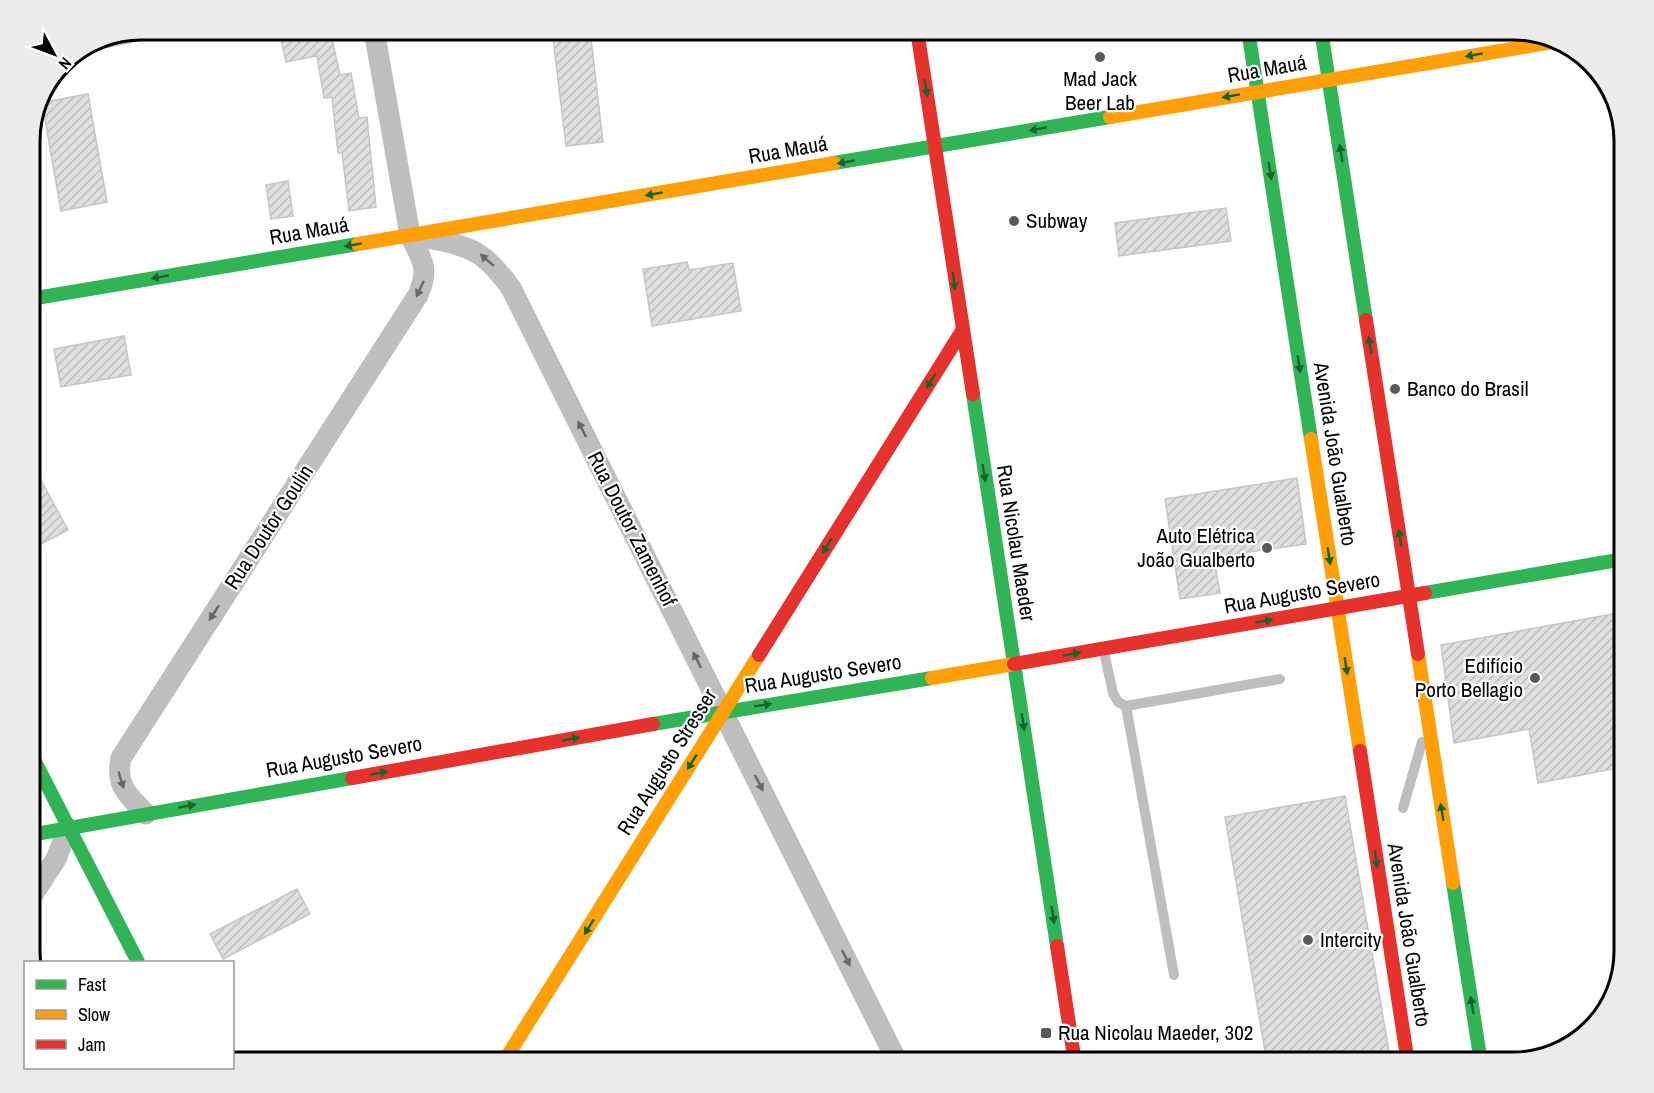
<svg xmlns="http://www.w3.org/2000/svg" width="1654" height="1093" viewBox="0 0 1654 1093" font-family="'Archivo Narrow',sans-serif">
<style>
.building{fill:url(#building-hatch);stroke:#c6c6c6;stroke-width:1.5}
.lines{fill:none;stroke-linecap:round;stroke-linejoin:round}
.lane{stroke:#bebebe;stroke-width:10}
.street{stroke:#bebebe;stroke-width:21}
.fast{stroke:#30b455;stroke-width:14}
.slow{stroke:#ff9f0a;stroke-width:14}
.jam{stroke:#e5322d;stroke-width:14}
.oneway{fill:#1a632f}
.oneway2{fill:#686868}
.poi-dot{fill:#595959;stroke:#fff;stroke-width:2}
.labels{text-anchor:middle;stroke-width:4.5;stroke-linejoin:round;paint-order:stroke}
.street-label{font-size:21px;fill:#000;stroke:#fff}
.poi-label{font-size:21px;fill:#000;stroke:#fff;text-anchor:start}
.rim{fill:none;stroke:#000;stroke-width:3}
</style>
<defs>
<pattern id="building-hatch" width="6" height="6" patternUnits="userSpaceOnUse" patternTransform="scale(1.5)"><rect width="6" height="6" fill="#dfdfdf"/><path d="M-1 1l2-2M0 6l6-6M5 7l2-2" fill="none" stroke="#bebebe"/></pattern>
</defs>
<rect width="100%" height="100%" fill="#fff"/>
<g class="building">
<polygon points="313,30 330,30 340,75 351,73 359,118 367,117 376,207 349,211 342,153 338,153 332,97 324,98 317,56 286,62 281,40 313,34"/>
<polygon points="552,30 590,30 603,142 566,146"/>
<polygon points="88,94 107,202 61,211 43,108 45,102"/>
<polygon points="288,181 293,216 271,219 266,185"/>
<polygon points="1226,208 1231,241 1119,256 1115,223"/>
<polygon points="687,262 689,270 733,263 741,311 652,326 643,269"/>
<polygon points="124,336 131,375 61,387 54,349"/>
<polygon points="30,460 68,530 30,550"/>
<polygon points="1297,478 1306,544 1234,554 1235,561 1215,564 1220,593 1180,599 1165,499"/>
<polygon points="1624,612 1624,767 1538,783 1529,729 1454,743 1441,645"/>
<polygon points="1345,796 1391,1063 1267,1063 1225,817"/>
<polygon points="297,889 310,914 223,959 210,934"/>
</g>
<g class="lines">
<g class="lane">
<polyline points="1104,652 1113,693 1118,702 1126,706 1280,679"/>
<polyline points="1126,706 1174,975"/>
<polyline points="1403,808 1422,742"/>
</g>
<g class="street">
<polyline points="99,39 142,30"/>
<path d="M 432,239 C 473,246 486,254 511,288 L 898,1063"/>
<path d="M 146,814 C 128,795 115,786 121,758 L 418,295 C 430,268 422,260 410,235 L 374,30"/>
<polyline points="30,899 56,859 68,828"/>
</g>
<g class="fast">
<polyline points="1248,30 1311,439"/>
<polyline points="1321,30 1366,320"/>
<polyline points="834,163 1110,117"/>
<polyline points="30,299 358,244"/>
<polyline points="973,394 1057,946"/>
<polyline points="1425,593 1624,559"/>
<polyline points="653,724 932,678"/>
<polyline points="30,752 138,962"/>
<polyline points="30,835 352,778"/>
<polyline points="30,882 34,894"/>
<polyline points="1453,883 1481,1063"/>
</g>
<g class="slow">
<polyline points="1110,117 1553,42"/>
<polyline points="358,244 834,163"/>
<polyline points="1311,439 1360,751"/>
<polyline points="1418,654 1453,883"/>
<polyline points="932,678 1014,664"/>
<polyline points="503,1063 759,655"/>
</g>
<g class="jam">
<polyline points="917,30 973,394"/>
<polyline points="1366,320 1418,654"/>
<polyline points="759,655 962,331"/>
<polyline points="1014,664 1425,593"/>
<polyline points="1360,751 1408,1063"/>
<polyline points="352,778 653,724"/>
<polyline points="1057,946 1075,1063"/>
</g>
</g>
<defs><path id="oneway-solid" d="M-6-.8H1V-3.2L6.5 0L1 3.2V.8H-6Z" transform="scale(1.5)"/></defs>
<g class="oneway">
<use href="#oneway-solid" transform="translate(1474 55) rotate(170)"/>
<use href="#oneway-solid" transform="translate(926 88) rotate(81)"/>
<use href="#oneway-solid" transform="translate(1231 96) rotate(170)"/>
<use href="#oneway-solid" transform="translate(1038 129) rotate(170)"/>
<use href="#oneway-solid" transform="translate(1341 153) rotate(-99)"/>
<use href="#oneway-solid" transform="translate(846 162) rotate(170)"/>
<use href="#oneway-solid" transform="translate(1270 171) rotate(81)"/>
<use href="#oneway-solid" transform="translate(654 194) rotate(170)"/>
<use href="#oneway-solid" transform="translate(353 245) rotate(170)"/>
<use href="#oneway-solid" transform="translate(160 277) rotate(170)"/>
<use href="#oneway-solid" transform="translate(954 281) rotate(82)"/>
<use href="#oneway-solid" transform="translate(1370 345) rotate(-99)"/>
<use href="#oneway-solid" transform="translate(1299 364) rotate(81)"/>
<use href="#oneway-solid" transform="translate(931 381) rotate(122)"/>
<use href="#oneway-solid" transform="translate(984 473) rotate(81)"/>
<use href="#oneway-solid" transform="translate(1400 538) rotate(-99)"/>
<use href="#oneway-solid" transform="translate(827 546) rotate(122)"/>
<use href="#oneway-solid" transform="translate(1329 556) rotate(81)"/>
<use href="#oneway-solid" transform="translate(1264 621) rotate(-10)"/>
<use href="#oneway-solid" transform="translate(1072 654) rotate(-10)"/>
<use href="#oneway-solid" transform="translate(1346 666) rotate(81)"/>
<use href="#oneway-solid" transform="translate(763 705) rotate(-9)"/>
<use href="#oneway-solid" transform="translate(1023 722) rotate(81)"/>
<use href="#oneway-solid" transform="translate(571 739) rotate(-10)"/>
<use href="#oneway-solid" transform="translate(692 762) rotate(122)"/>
<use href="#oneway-solid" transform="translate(379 773) rotate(-10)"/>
<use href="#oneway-solid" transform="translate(187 806) rotate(-10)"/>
<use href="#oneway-solid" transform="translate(1442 812) rotate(-99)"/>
<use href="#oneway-solid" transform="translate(1376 859) rotate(81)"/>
<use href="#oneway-solid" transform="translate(1053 915) rotate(81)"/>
<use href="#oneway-solid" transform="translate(589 927) rotate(122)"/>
<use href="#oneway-solid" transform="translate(1472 1005) rotate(-99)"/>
</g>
<g class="oneway2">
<use href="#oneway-solid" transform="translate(487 260) rotate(-139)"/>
<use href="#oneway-solid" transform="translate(420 289) rotate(115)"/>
<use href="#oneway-solid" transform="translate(582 429) rotate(-117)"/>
<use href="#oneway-solid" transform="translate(214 613) rotate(123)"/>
<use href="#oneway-solid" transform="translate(697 660) rotate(-117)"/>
<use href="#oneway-solid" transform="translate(121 780) rotate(73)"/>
<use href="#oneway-solid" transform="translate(759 783) rotate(63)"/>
<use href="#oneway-solid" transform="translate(846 958) rotate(63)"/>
</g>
<g class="poi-dot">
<circle cx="1100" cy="57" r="6"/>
<circle cx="1014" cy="221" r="6"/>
<circle cx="1395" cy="389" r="6"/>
<circle cx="1267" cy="548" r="6"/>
<circle cx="1535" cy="678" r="6"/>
<circle cx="1308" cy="940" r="6"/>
<rect x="1040" y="1027" width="12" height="12" rx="3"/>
</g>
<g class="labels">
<g class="street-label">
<text transform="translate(1267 69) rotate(-10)" y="7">Rua Mauá</text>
<text transform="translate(788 150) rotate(-10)" y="7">Rua Mauá</text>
<text transform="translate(309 231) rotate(-10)" y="7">Rua Mauá</text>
<text transform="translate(1335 454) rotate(81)" y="7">Avenida João Gualberto</text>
<text transform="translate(269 527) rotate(-57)" y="7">Rua Doutor Goulin</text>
<text transform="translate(632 529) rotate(63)" y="7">Rua Doutor Zamenhof</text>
<text transform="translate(1016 543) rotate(81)" y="7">Rua Nicolau Maeder</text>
<text transform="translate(1302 593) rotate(-10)" y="7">Rua Augusto Severo</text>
<text transform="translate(823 674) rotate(-9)" y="7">Rua Augusto Severo</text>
<text transform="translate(344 757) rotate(-10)" y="7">Rua Augusto Severo</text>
<text transform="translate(667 762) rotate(-58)" y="7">Rua Augusto Stresser</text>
<text transform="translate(1409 935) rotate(81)" y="7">Avenida João Gualberto</text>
</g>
<g class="poi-label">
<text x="1100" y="86" text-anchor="middle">Mad Jack<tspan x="1100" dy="24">Beer Lab</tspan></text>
<text x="1026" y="228">Subway</text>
<text x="1407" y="396">Banco do Brasil</text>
<text x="1255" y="543" text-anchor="end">Auto Elétrica<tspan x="1255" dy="24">João Gualberto</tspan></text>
<text x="1523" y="673" text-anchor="end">Edifício<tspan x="1523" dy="24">Porto Bellagio</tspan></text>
<text x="1320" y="947">Intercity</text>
<text x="1058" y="1040">Rua Nicolau Maeder, 302</text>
</g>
</g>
<path d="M0 0H1654V1093H0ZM141 40H1513A101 101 0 0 1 1614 141V951A101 101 0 0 1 1513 1052H141A101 101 0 0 1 40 951V141A101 101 0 0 1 141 40Z" fill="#ebebeb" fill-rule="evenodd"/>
<path class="rim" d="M141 40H1513A101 101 0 0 1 1614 141V951A101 101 0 0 1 1513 1052H141A101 101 0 0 1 40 951V141A101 101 0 0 1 141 40Z"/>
<rect x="24" y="961" width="210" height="108" fill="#ffffff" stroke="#999999" stroke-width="1.5"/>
<rect x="36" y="980" width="30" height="9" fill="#30b455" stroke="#999999" stroke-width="1.5"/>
<text x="78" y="991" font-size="18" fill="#000000">Fast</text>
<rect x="36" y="1010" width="30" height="9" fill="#ff9f0a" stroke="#999999" stroke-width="1.5"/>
<text x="78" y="1021" font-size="18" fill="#000000">Slow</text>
<rect x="36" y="1040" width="30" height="9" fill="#e5322d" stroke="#999999" stroke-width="1.5"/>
<text x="78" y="1051" font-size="18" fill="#000000">Jam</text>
<g transform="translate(54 54) rotate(131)" stroke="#ffffff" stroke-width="4.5" paint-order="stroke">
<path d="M0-4.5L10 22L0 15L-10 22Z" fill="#000000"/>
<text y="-9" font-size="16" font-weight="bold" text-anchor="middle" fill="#000000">N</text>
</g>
</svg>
